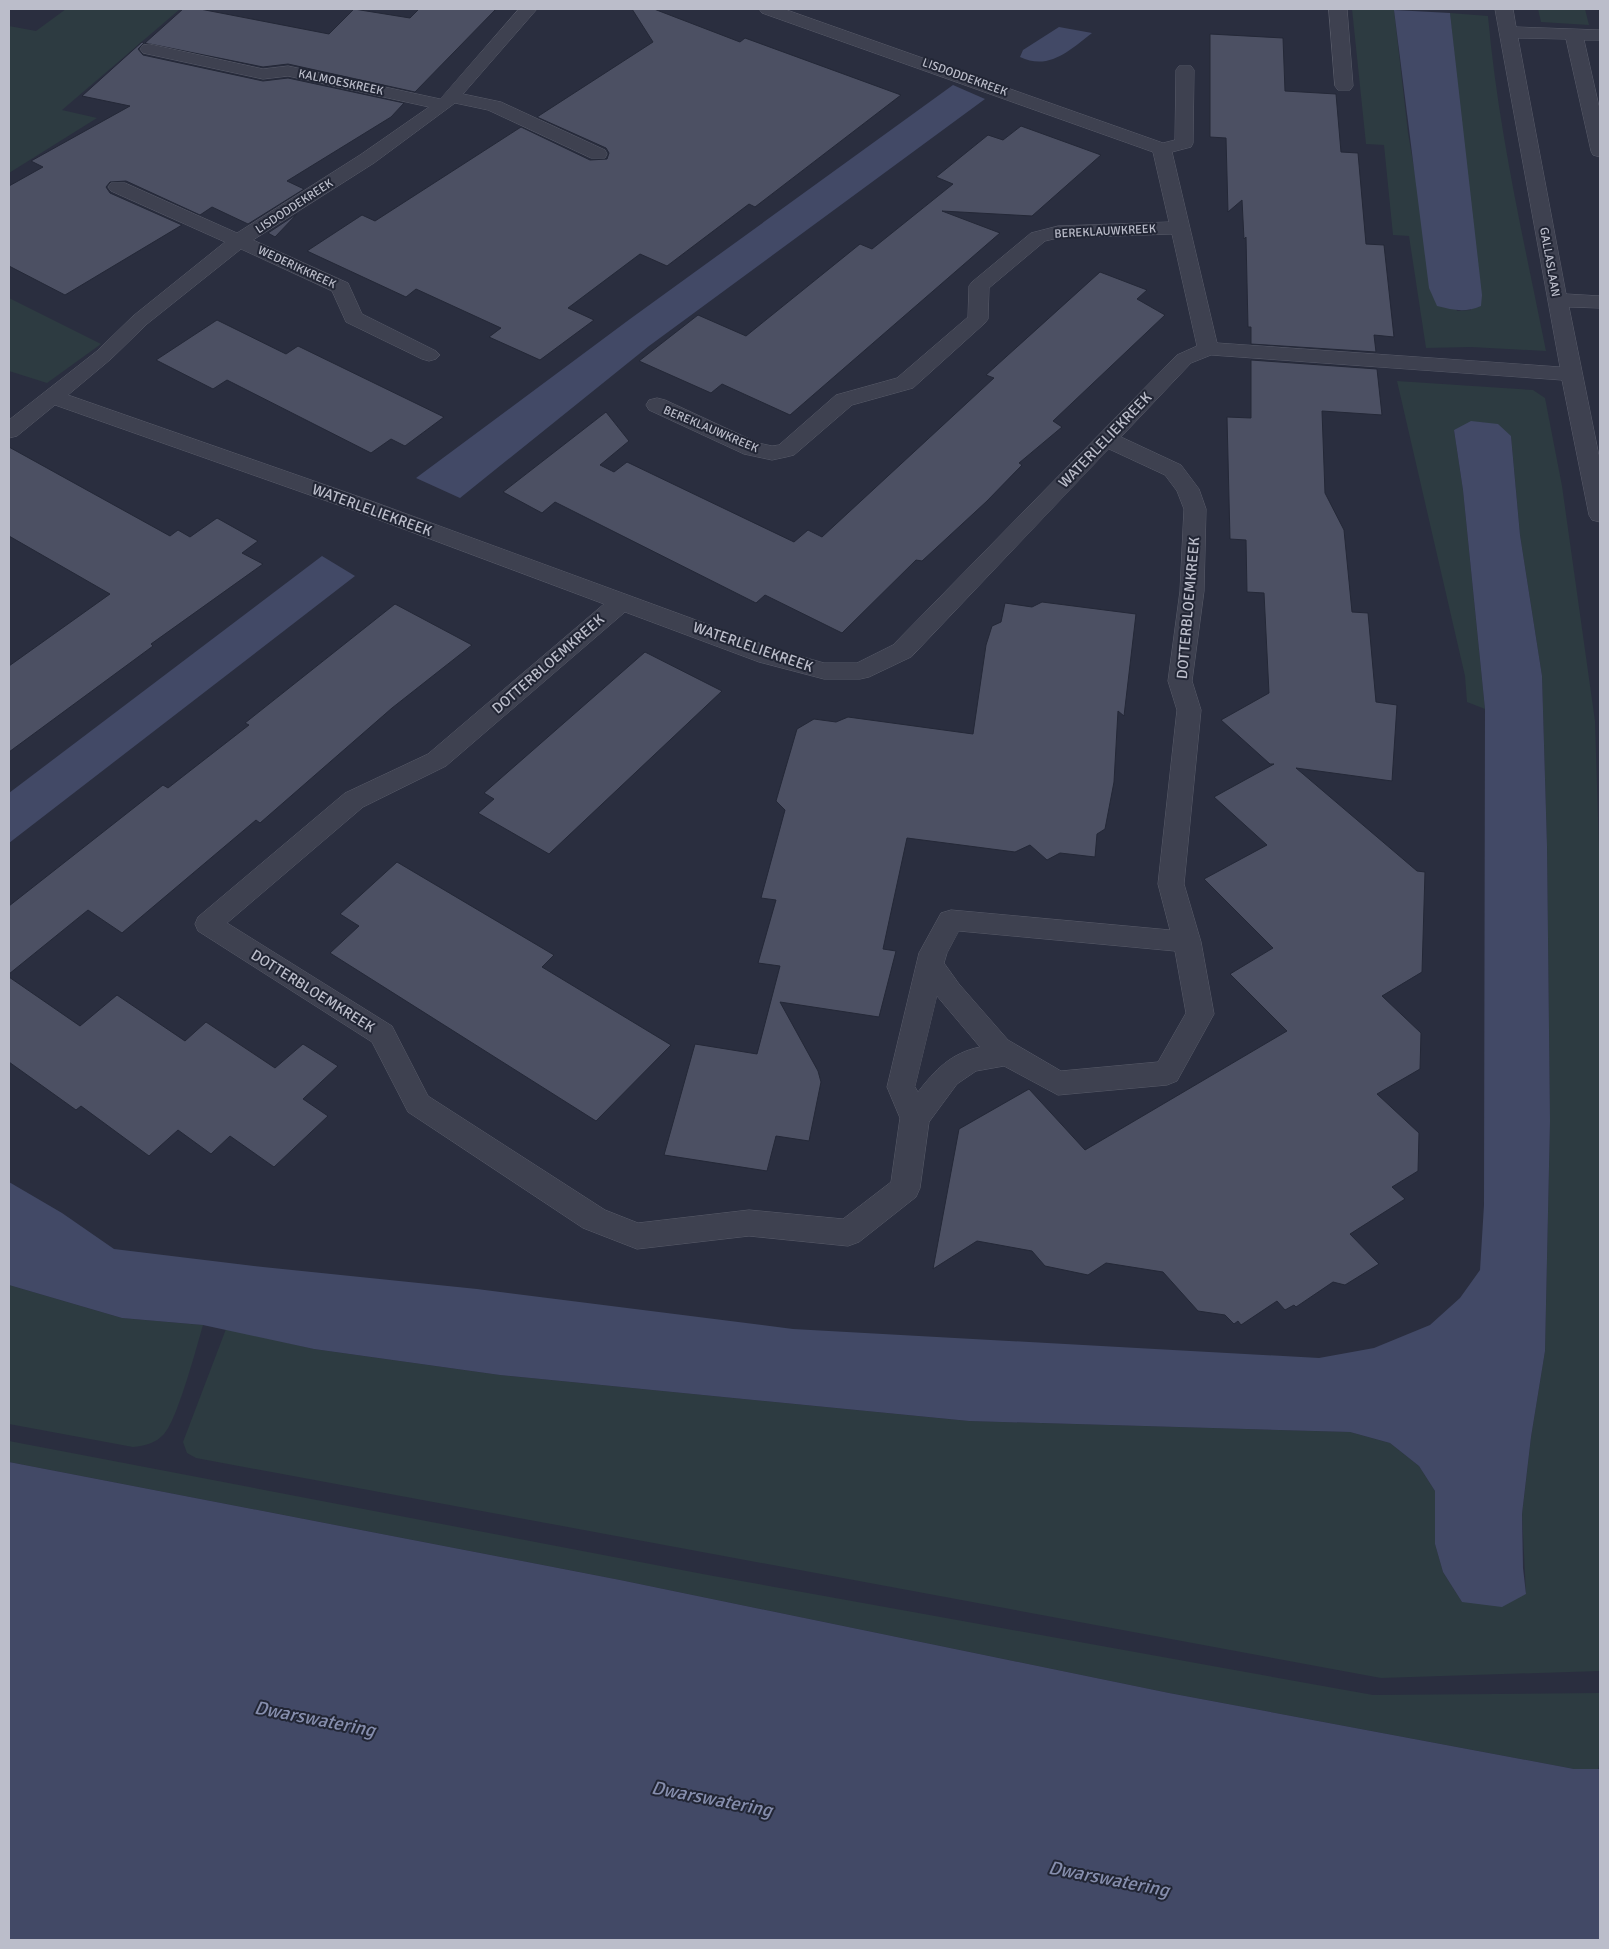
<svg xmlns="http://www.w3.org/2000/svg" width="1609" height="1949" viewBox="0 0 1609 1949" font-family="Signika,sans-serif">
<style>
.green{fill:#2d3b41}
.water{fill:#424966}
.building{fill:#4c5063;stroke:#242837}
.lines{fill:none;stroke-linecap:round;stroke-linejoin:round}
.street-casing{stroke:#595c6a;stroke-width:1}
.street{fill:#3e4150;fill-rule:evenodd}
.labels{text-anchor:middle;stroke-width:4;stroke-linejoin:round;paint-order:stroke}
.far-street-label{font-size:12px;fill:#bbbdca;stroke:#222635}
.street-label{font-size:15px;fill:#bbbdca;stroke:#222635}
.near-water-label{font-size:19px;font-style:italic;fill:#868ead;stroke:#222635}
</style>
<rect width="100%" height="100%" fill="#2a2e3f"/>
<g class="green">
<polygon points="66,9 180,9 62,110 97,118 9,173 9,26 36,31"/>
<path d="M 1352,9 L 1394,10 L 1408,133 L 1420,203 L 1457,311 L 1471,310 L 1462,131 L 1450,13 L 1488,16 C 1498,129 1524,241 1546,351 L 1471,347 L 1426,348 L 1409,236 L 1393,235 L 1384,145 L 1366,144 Z"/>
<polygon points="1538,9 1585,9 1589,25 1541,22"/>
<polygon points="9,298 101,344 47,383 9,371"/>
<path d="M 1397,381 L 1533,390 L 1545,398 L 1562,486 L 1595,721 L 1600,882 L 1600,1671 L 1381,1678 L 196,1458 L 187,1453 L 183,1442 L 226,1329 L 314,1349 L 500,1375 L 969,1421 L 1350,1432 L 1390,1443 L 1419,1466 L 1435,1491 L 1435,1544 L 1443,1572 L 1462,1602 L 1526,1594 L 1522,1514 L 1531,1437 L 1545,1351 L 1550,1121 L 1547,846 L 1542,676 L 1520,535 L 1511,436 C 1487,421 1480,417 1454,430 L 1463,490 L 1485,709 L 1467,702 L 1465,676 Z"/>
<path d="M 9,1285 L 122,1318 L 203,1325 C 197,1346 177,1421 164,1434 C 156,1443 145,1446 133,1447 L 9,1424 Z"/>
<polygon points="9,1441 708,1575 1373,1695 1600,1693 1600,1761 1598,1769 1574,1769 1169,1693 620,1580 9,1462"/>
</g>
<g class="water">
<path d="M 1394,10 L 1450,13 L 1482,295 L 1481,306 C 1465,313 1453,310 1437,306 L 1429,288 Z"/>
<path d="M 1059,27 L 1092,33 C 1070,50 1049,71 1020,57 L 1023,50 Z"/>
<polygon points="953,85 985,99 649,346 460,498 416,478 630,319"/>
<polygon points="1471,421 1498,424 1511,436 1520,535 1542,676 1547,846 1550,1121 1545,1351 1531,1437 1522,1514 1523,1568 1526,1594 1502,1607 1462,1602 1443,1572 1435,1544 1435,1491 1419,1466 1390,1443 1350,1432 969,1421 500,1375 314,1349 203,1325 122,1318 9,1285 9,1182 62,1213 114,1249 263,1267 477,1289 793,1329 1319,1358 1374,1348 1430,1325 1460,1298 1480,1270 1484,1205 1485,709 1463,490 1454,430"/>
<polygon points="322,556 355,576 9,843 9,793"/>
<polygon points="9,1462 620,1580 1169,1693 1574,1769 1600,1769 1600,1940 9,1940"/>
</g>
<g class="building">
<polygon points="183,9 200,9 329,34 354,9 410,18 419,9 496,9 415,92 288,64 263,67 145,43"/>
<polygon points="632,9 654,9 740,42 745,38 901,95 755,207 749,204 667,266 640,254 568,308 594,320 540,360 489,337 501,328 416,289 406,297 307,251 362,215 375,221 521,127 590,160 607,159 609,153 606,148 537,117 653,42"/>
<polygon points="1210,34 1283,38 1285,91 1336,94 1341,152 1358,153 1366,244 1384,245 1394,337 1374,335 1376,352 1251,344 1251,327 1248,327 1246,237 1244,239 1242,200 1228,212 1226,138 1210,137"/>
<polygon points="142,42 144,43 138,49 143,55 263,81 288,78 404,103 391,117 287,181 304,189 248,224 212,207 200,215 126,181 110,182 106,187 110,193 182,225 65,295 9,266 9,186 43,167 31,161 130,106 82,96"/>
<polygon points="1021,126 1101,155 1032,216 942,211 1000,233 790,415 722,384 711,393 639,361 698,315 746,336 860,244 872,249 953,184 936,177 988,135 1003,140"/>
<polygon points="297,214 275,237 268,233"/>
<polygon points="1100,272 1147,290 1137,299 1165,315 1053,421 1062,427 1019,463 1022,465 987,501 922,561 916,560 842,633 765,595 756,603 555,502 542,513 503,492 606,412 629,441 600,465 614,472 627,462 794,542 808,530 822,537 994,378 986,375"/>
<polygon points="217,320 286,354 298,346 444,417 405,446 391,439 371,453 227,380 213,389 156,360"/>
<polygon points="1251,360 1377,369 1382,415 1322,411 1325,493 1344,530 1352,612 1368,613 1376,702 1397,705 1392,781 1296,768 1417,871 1425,872 1422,972 1382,996 1421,1033 1420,1069 1377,1094 1419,1133 1418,1171 1392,1187 1405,1199 1350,1234 1379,1264 1345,1285 1333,1282 1296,1307 1294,1305 1285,1310 1277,1301 1241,1325 1238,1321 1234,1324 1225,1315 1198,1311 1163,1272 1106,1263 1088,1275 1045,1266 1032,1251 977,1241 933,1269 959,1129 1029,1089 1085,1150 1287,1031 1230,974 1273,948 1204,879 1267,845 1214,797 1274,764 1270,764 1221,720 1269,693 1264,593 1247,592 1246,540 1230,539 1227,417 1251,418"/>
<polygon points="9,447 170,536 178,530 190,537 217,518 258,541 242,553 263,564 151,644 153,646 9,752 9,666 110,594 9,536"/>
<polygon points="1042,602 1136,614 1124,716 1118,711 1114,782 1105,829 1097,834 1095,857 1060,853 1047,860 1030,845 1015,852 907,838 883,949 896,951 879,1017 780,1002 818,1071 821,1082 809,1141 776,1136 767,1171 664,1155 695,1044 757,1054 780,966 758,963 776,900 761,898 785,810 776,801 797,729 814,719 836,722 848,717 973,734 986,645 992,626 1001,622 1005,603 1032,607"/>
<polygon points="395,604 472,645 392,708 260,823 256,820 122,933 88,910 9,974 9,906 163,785 168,788 249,725 245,723"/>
<polygon points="645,652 722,691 549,854 478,813 494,799 484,793"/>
<polygon points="397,862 554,955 542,967 671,1045 596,1121 330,953 359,926 340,914"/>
<polygon points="9,977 80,1026 117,995 185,1041 206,1022 275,1068 303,1044 338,1066 303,1099 328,1116 274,1167 230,1136 211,1154 178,1130 149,1156 81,1106 76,1110 9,1062"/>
</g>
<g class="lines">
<g class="street-casing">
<g id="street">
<path d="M 519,9 L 537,9 L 463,94 L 501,102 L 605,150 L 607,154 L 605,158 L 591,158 L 488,110 L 455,103 L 374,163 L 253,240 L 348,283 L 362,314 L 436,351 L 440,355 L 436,359 L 429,361 L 422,359 L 346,322 L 332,291 L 241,249 L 147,324 L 111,359 L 68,395 L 374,502 L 775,649 L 824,663 L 857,663 L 893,645 L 1177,355 L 1197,346 L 1172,234 L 1058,238 L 1045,241 L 989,288 L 988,319 L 985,323 L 913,388 L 852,405 L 794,455 L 786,457 L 772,460 L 744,454 L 649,410 L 646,405 L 649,400 L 657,398 L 665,400 L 758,443 L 772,446 L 779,445 L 836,395 L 897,378 L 968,317 L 969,286 L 972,282 L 1031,233 L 1058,226 L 1169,222 L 1153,152 L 762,13 L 759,9 L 784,9 L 1163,143 L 1175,140 L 1176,70 L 1179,66 L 1191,66 L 1194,70 L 1193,143 L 1191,147 L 1172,152 L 1217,343 L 1560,367 L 1495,9 L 1513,9 L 1516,27 L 1600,30 L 1600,40 L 1584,40 L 1600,111 L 1600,157 L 1593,155 L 1591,151 L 1566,39 L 1518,38 L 1566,294 L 1600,296 L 1600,308 L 1569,307 L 1600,461 L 1600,522 L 1592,520 L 1589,515 L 1562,380 L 1211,355 L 1191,363 L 1121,437 L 1181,465 L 1199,489 L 1206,509 L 1204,591 L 1192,681 L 1201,710 L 1184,884 L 1201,942 L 1214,1014 L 1177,1081 L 1167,1085 L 1058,1095 L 1004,1066 L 976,1071 L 957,1084 L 929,1122 L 920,1188 L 916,1197 L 859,1242 L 848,1246 L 749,1236 L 637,1249 L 583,1228 L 408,1112 L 372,1042 L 198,931 L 195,924 L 198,917 L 345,793 L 428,754 L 604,604 L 358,512 L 55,405 L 17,436 L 9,438 L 9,420 L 97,351 L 133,316 L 225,242 L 111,191 L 108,187 L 111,183 L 125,183 L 237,233 L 360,155 L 429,107 L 288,76 L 263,79 L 143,53 L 140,49 L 143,45 L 149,44 L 263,69 L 288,66 L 440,99 ZM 1109,449 L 1165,475 L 1177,491 L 1184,509 L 1180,591 L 1168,681 L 1177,710 L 1158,884 L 1170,930 L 951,910 L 941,913 L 919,953 L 887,1087 L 900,1118 L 891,1182 L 843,1219 L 749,1210 L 638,1223 L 605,1210 L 428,1096 L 392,1026 L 227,923 L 363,807 L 446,766 L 625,612 L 759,662 L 824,679 L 860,679 L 869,677 L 911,657 ZM 959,931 L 1175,951 L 1186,1013 L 1158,1062 L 1061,1071 L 1008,1040 L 959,984 L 944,963 L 947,953 ZM 937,996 L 980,1047 C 951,1053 935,1070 918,1092 L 915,1087 Z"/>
<polygon points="1329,9 1347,9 1353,86 1350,90 1338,90 1335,86"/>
</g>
</g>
<use href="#street" class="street"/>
</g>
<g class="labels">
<g class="far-street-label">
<text transform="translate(965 77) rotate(20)" y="4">LISDODDEKREEK</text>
<text transform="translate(341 82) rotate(12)" y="4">KALMOESKREEK</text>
<text transform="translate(294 206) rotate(-33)" y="4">LISDODDEKREEK</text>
<text transform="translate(1105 231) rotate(-3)" y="4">BEREKLAUWKREEK</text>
<text transform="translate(1550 262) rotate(80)" y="4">GALLASLAAN</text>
<text transform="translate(297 267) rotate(25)" y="4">WEDERIKKREEK</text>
<text transform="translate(711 429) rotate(23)" y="4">BEREKLAUWKREEK</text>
</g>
<g class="street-label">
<text transform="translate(1105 440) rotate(-46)" y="5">WATERLELIEKREEK</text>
<text transform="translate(372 510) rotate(20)" y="5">WATERLELIEKREEK</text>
<text transform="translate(1188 608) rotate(-85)" y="5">DOTTERBLOEMKREEK</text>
<text transform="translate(753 647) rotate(19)" y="5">WATERLELIEKREEK</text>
<text transform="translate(548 664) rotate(-41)" y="5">DOTTERBLOEMKREEK</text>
<text transform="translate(313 991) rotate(32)" y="5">DOTTERBLOEMKREEK</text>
</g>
<g class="near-water-label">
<text transform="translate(315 1718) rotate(11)" y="7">Dwarswatering</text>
<text transform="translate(712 1798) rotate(11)" y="7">Dwarswatering</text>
<text transform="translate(1109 1878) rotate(11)" y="7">Dwarswatering</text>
</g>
</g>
<rect width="1609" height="1949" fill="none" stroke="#bbbdca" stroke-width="20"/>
</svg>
